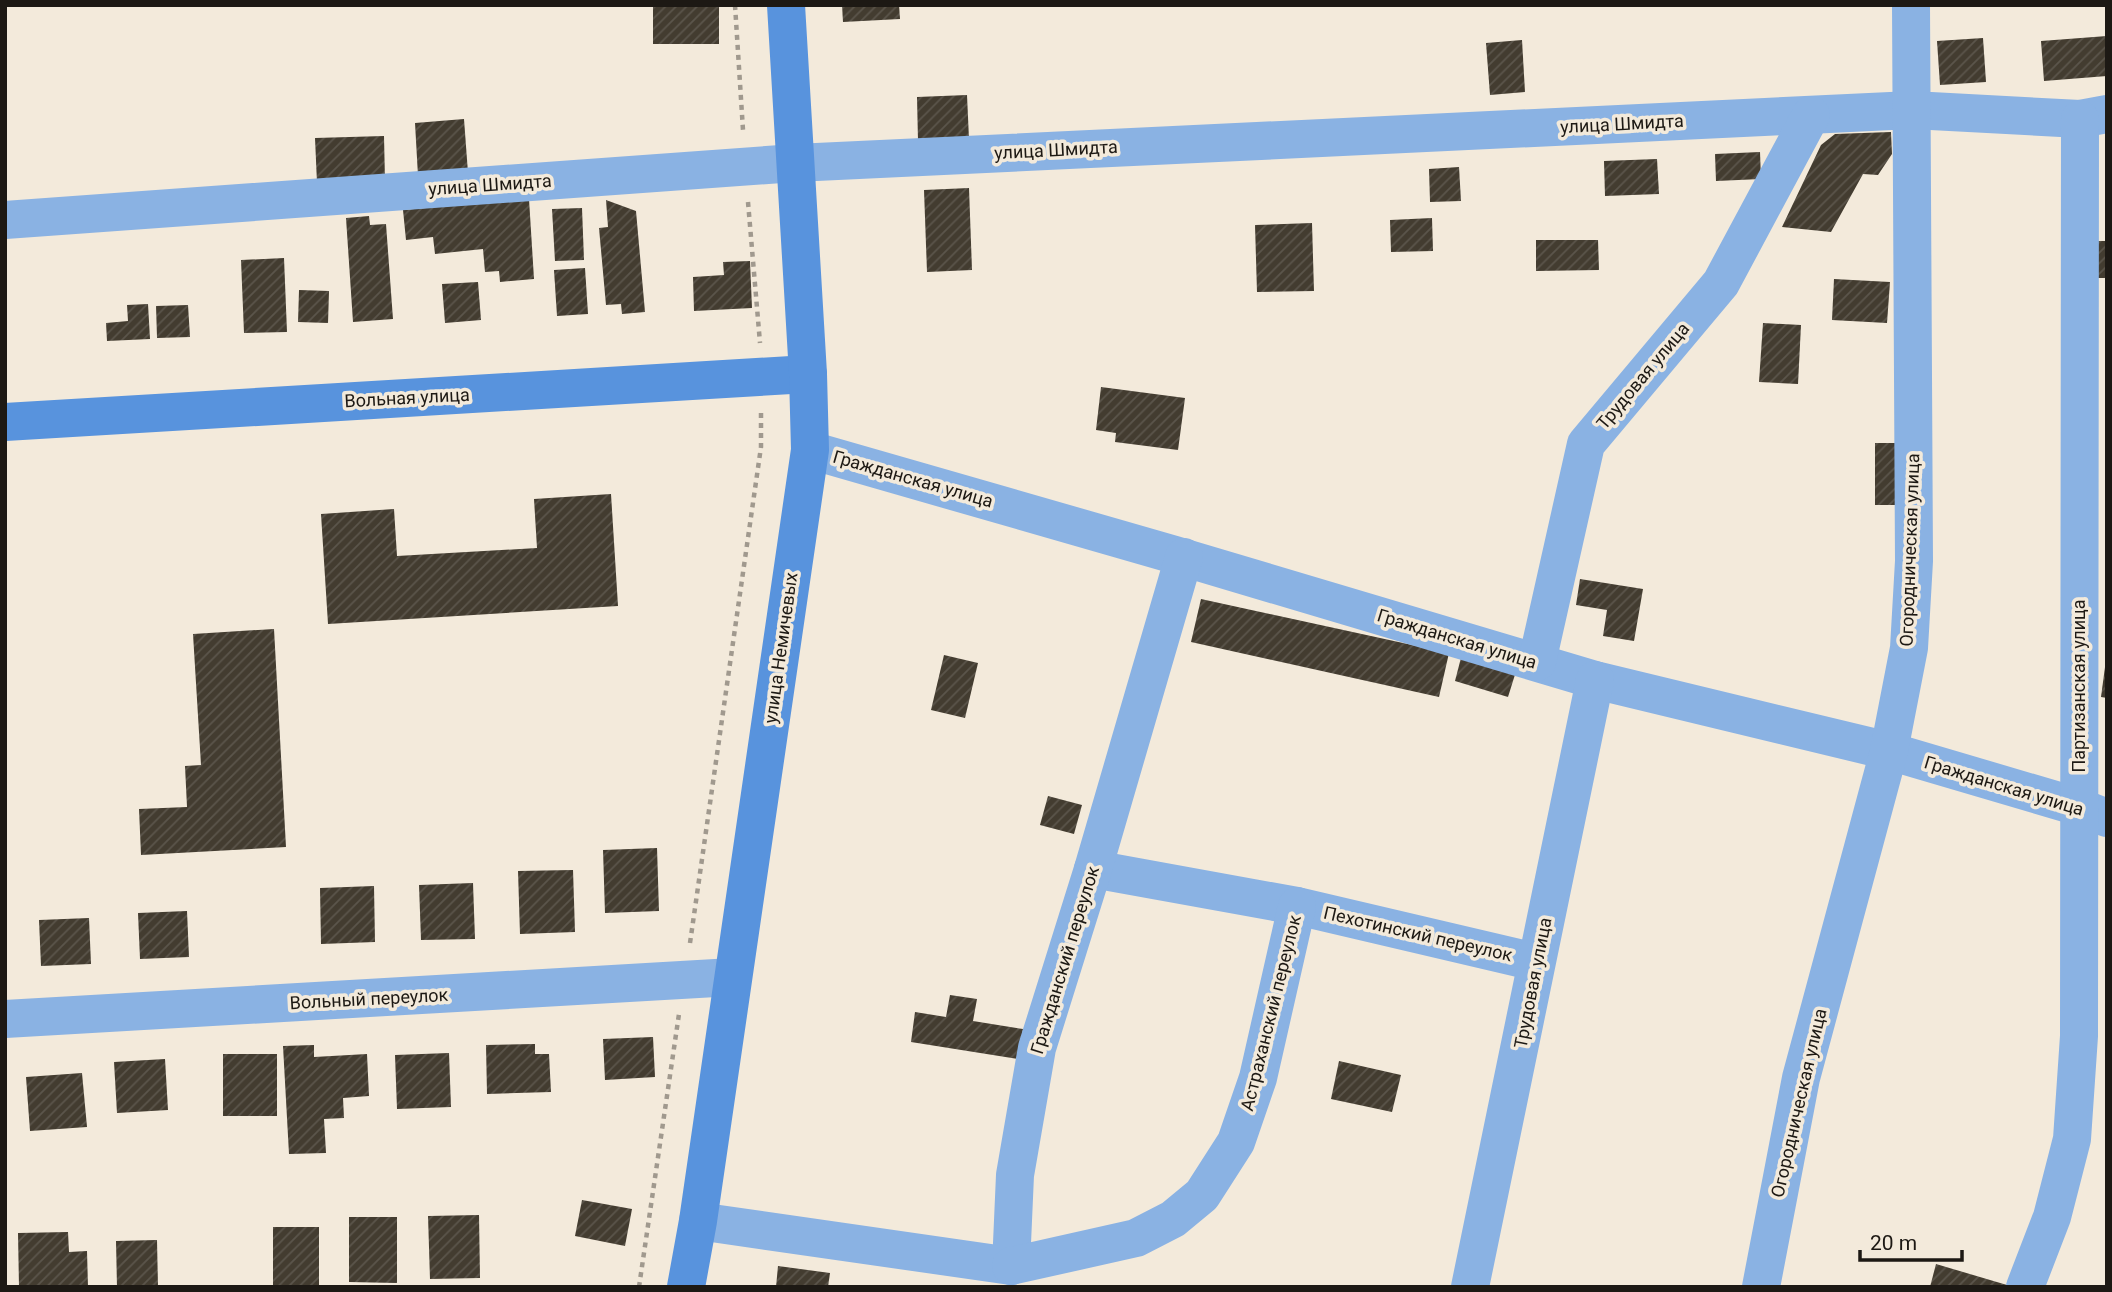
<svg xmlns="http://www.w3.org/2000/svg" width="2112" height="1292" viewBox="0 0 2112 1292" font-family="Roboto,sans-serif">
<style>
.building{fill:url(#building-hatch)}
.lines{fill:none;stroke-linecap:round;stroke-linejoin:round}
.path{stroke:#a0998e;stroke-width:4.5;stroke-dasharray:5 5;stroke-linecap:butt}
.street{stroke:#8ab2e3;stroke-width:38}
.secondary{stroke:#5893dd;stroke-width:38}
.labels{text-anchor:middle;stroke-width:7;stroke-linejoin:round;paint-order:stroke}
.street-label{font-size:18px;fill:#1d1914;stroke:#f3eadb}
</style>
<defs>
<pattern id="building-hatch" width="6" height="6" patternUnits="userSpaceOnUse" patternTransform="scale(1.75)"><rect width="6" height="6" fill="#433c30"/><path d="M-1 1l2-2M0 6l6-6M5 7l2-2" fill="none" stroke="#5b554b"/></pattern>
</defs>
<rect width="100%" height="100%" fill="#f3eadb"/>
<g class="building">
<rect x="653" y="5" width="66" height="39"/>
<polygon points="842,5 899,5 900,19 843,22"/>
<polygon points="2107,36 2107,76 2044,81 2041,41"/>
<polygon points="1983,38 1986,82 1940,85 1937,41"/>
<polygon points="1522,40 1525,92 1490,95 1486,43"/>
<polygon points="967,95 969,139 918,141 917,97"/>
<polygon points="464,119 468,173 418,176 415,123"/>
<polygon points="1891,132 1892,154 1878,175 1863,174 1831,232 1782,227 1821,145 1835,134"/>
<polygon points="384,136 385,181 317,183 315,138"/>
<polygon points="1760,152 1761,179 1716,181 1715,154"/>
<polygon points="1657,159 1659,194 1605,196 1604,161"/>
<polygon points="1459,167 1461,201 1430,202 1429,169"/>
<polygon points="969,188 972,270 927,272 924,190"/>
<polygon points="529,199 534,279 500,282 499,271 485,272 483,249 435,254 433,237 406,240 403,210"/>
<polygon points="606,200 636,211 645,312 622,314 621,304 606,305 599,228 608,227"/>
<polygon points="582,208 584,260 555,261 552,209"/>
<polygon points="369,216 370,225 386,224 393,319 353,322 346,218"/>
<polygon points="1432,218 1433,251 1391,252 1390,220"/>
<polygon points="1312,223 1314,291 1257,292 1255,225"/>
<polygon points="1536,240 1598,240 1599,270 1536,271"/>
<rect x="2094" y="241" width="13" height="37"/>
<polygon points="284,258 287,332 244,333 241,260"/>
<polygon points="750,261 752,308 694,311 693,277 724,275 723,262"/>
<polygon points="585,268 588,314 557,316 554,270"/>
<polygon points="1834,279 1890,282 1887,323 1832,320"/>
<polygon points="478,282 481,320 445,323 442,284"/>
<polygon points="299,290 329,291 328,323 298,322"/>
<polygon points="148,304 150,339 107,341 106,323 128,321 127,305"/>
<polygon points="188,305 190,337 157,338 156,306"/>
<polygon points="1763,323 1801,325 1798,384 1759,382"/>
<polygon points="1101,387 1185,398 1178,450 1115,442 1116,433 1096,430"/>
<rect x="1875" y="443" width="30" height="62"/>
<polygon points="611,494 618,606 328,624 321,514 394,509 397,556 537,548 534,499"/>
<polygon points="1580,579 1643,589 1634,641 1603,636 1607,610 1576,605"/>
<polygon points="1201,599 1449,653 1439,697 1191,642"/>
<polygon points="274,629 286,847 141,855 139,809 187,807 185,766 201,765 193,634"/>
<polygon points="1463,650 1518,665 1508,697 1455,681"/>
<polygon points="944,655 978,663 965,718 931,710"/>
<polygon points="2105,667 2107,667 2107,698 2101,697"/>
<polygon points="1048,796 1082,805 1074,834 1040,825"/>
<polygon points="657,848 659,911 605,913 603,850"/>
<polygon points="573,870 575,932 520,934 518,871"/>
<polygon points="473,883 475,939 421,940 419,885"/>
<polygon points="374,886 375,942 321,944 320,888"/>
<polygon points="187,911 189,957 140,959 138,913"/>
<polygon points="89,918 91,964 41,966 39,920"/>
<polygon points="950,995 977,999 973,1021 1023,1029 1018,1059 911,1042 915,1012 946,1017"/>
<polygon points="653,1037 655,1077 605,1080 603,1039"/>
<polygon points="535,1044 535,1054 549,1054 551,1092 487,1094 486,1045"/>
<polygon points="314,1045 314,1057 367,1054 369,1096 343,1098 344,1118 324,1119 326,1153 289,1154 283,1046"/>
<polygon points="449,1053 451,1107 397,1109 395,1055"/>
<rect x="223" y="1054" width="54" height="62"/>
<polygon points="165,1059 168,1110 117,1113 114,1062"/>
<polygon points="1339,1061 1401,1075 1392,1112 1331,1099"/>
<polygon points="82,1073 87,1127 30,1131 26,1077"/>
<polygon points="582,1200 632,1209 625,1246 575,1236"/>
<polygon points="479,1215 480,1278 430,1279 428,1216"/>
<polygon points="349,1217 397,1217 397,1283 349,1282"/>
<rect x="273" y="1227" width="46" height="59"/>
<polygon points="68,1232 69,1252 87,1251 88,1287 19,1287 18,1233"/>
<polygon points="157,1240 158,1287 117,1287 116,1241"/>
<polygon points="1936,1264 2007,1285 2006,1287 1930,1287"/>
<polygon points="778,1266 830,1273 828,1287 776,1287"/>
</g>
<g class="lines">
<g class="path">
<polyline points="735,5 743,130"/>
<polyline points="748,202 760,343"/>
<polyline points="690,943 761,447 761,411"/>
<polyline points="639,1287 679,1014"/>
</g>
<g class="street">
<polyline points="5,220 795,163 1912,110 2080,119 2107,114"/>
<polyline points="810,450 1175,555 1595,680 1889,751 2079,807 2107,818"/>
<polyline points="1537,662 1586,444 1721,283 1811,115"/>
<polyline points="1093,869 1297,906 1536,962"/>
<polyline points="5,1019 733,977"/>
<polyline points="698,1221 1011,1266 1015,1175 1037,1048 1093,869 1184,557"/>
<polyline points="1011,1266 1136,1238 1173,1219 1202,1195 1236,1142 1258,1078 1297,906"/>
<polyline points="1470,1287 1595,680"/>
<polyline points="1761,1287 1801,1078 1889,751 1909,648 1914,561 1911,5"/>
<polyline points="2025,1287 2052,1217 2072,1139 2079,1036 2080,119"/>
</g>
<g class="secondary">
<polyline points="5,422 808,374"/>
<polyline points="686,1287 698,1221 810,450 808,374 786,5"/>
</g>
</g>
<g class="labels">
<g class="street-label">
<text transform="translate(1622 124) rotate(-3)" y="6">улица Шмидта</text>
<text transform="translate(1056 150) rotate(-3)" y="6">улица Шмидта</text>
<text transform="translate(490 185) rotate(-4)" y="6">улица Шмидта</text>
<text transform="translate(1643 376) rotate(-50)" y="6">Трудовая улица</text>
<text transform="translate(407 398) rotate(-3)" y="6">Вольная улица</text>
<text transform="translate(913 479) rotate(16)" y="6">Гражданская улица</text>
<text transform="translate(1910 550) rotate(-88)" y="6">Огородническая улица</text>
<text transform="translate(1457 639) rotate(17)" y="6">Гражданская улица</text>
<text transform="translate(781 648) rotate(-82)" y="6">улица Немичевых</text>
<text transform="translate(2079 686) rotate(-90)" y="6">Партизанская улица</text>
<text transform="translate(2004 786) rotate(17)" y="6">Гражданская улица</text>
<text transform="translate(1418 934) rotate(13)" y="6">Пехотинский переулок</text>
<text transform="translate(1065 960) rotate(-73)" y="6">Гражданский переулок</text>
<text transform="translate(1533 983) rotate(-79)" y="6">Трудовая улица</text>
<text transform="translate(369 999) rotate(-3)" y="6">Вольный переулок</text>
<text transform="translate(1271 1013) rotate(-76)" y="6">Астраханский переулок</text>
<text transform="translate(1799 1103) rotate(-77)" y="6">Огородническая улица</text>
</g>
</g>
<rect width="2112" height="1292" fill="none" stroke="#1d1914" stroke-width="14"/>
<path d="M1860 1250v10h102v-10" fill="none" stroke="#1d1914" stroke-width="3.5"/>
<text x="1870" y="1250" font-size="21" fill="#1d1914" stroke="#f3eadb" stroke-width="5" paint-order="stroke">20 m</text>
</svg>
